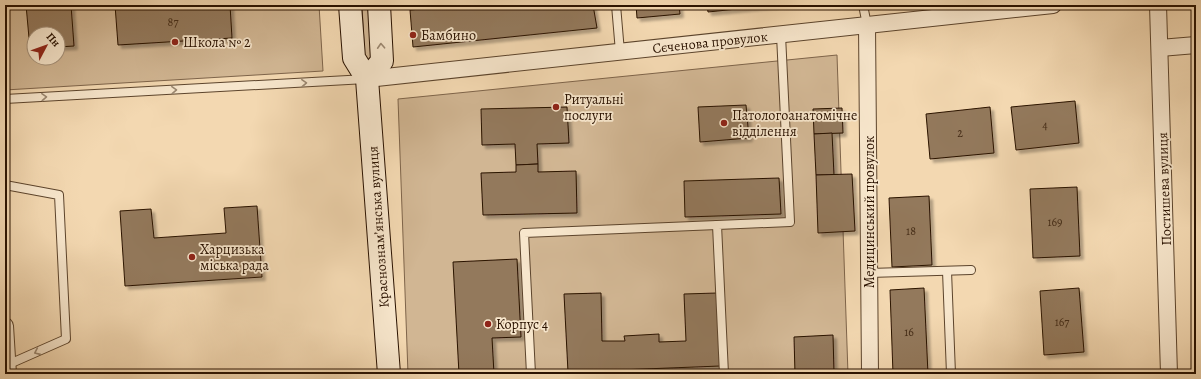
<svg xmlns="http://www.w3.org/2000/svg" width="1201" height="379" viewBox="0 0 1201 379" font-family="Alegreya,serif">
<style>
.green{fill:#d1b693;stroke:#7e644a;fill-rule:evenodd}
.building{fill:#93795c;stroke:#2a1200;filter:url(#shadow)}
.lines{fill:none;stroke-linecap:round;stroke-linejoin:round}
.lane-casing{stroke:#5c442c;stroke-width:10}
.street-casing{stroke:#5c442c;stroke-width:18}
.secondary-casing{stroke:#2a1200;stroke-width:24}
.lane{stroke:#f7e6cc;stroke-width:8}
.street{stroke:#f7e6cc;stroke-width:16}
.secondary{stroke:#f7e6cc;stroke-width:22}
.oneway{stroke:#9b8770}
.poi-dot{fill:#8f2418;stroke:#f7e6cc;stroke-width:1.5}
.labels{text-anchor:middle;stroke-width:3.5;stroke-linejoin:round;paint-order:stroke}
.number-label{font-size:12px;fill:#442c17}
.poi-label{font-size:14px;fill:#2a1200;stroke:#f7e6cc;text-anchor:start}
.street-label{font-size:14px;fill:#2a1200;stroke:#f7e6cc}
</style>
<defs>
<filter id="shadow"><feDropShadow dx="3.5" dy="3.5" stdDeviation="1" flood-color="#0004"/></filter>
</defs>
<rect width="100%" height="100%" fill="#f3d8b1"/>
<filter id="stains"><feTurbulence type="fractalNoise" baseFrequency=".005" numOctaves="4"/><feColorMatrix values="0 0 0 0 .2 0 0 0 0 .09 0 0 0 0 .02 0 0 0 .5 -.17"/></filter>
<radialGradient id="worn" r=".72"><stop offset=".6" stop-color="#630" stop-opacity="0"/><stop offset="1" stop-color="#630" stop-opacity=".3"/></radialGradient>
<g class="green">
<path d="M 5,5 L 319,5 L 323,71 L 5,90 ZM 34,34 L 58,34 L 58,58 L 34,58 Z"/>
<polygon points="362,5 368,5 371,62 365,62"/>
<polygon points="837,55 848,374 408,374 398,99"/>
</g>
<g class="building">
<polygon points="26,5 71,5 74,46 58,47 58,34 34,34 34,48 30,49"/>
<polygon points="115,5 230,5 232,38 118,45"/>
<polygon points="463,5 593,5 597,28 413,47 410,10"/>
<polygon points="636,5 679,5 680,14 637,18"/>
<polygon points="707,5 775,5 708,12"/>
<polygon points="1075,101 1079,143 1016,150 1011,107"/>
<polygon points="746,105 749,138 700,142 698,107"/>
<polygon points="567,107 569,143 537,144 538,164 516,165 515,144 482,145 481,109"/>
<polygon points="990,107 994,153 930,159 926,114"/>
<polygon points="842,108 843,133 814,134 813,109"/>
<polygon points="832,133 834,175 816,175 814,134"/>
<polygon points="538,164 538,172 576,171 577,213 483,215 481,173 516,172 516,165"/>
<polygon points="852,174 855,231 818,233 816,175"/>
<polygon points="779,178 781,214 685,217 684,181"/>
<polygon points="1077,187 1080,256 1033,258 1030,189"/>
<polygon points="929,196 932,265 892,267 889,198"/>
<polygon points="257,206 262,277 125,286 120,211 151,209 154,238 226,233 224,208"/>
<polygon points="517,259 521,337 492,338 494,374 459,374 453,262"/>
<polygon points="924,288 928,374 893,374 890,290"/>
<polygon points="1079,288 1084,352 1044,355 1040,291"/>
<polygon points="601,293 602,341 625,341 624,336 659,334 659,342 686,341 684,294 717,293 720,366 568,372 564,294"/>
<polygon points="833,335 834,373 795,374 794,337"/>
</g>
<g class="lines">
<g class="lane-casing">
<g id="lane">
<polyline points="616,5 620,52"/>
<polyline points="863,5 867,25"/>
<polyline points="5,99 366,79"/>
<polyline points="5,185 59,195 66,339 7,365"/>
<polyline points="947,271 951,374"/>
<polyline points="869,273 971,270"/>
<polyline points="531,374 524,233 717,225"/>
<polyline points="724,374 717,225 790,222 781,35"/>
</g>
</g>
<g class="street-casing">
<g id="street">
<polyline points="1158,5 1169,374"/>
<polyline points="867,25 870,374"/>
<polyline points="1160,48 1196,45"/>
<polyline points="367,79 1053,5"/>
<polyline points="5,326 8,374"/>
</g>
</g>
<g class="secondary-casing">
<g id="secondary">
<polyline points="350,5 354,58 367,79 389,374"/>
<polyline points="367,79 382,61 379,5"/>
</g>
</g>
<use href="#lane" class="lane"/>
<use href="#street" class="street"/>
<use href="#secondary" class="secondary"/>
</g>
<defs><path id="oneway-chevron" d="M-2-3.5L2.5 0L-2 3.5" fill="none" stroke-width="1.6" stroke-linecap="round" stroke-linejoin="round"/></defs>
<g class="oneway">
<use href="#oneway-chevron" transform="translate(381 46) rotate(-93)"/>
<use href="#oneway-chevron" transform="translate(304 83) rotate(-3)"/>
<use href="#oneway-chevron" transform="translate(174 90) rotate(-3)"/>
<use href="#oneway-chevron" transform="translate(44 97) rotate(-3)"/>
<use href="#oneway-chevron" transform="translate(37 352) rotate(156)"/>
</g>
<g class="poi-dot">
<circle cx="413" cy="35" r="4"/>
<circle cx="175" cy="42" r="4"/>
<circle cx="556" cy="107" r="4"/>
<circle cx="724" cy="123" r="4"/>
<circle cx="192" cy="257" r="4"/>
<circle cx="488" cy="324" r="4"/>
</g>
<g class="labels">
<g class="number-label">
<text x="173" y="26">87</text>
<text x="1045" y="129">4</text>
<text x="960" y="137">2</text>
<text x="1055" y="226">169</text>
<text x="911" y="235">18</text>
<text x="1062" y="326">167</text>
<text x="909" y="336">16</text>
</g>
<g class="poi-label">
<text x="421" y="40">Бамбино</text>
<text x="183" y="47">Школа № 2</text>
<text x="564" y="104">Ритуальні<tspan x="564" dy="16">послуги</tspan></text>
<text x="732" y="120">Патологоанатомічне<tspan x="732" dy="16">відділення</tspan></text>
<text x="200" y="254">Харцизька<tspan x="200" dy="16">міська рада</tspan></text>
<text x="496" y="329">Корпус 4</text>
</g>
<g class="street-label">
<text transform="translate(710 42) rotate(-6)" y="5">Сєченова провулок</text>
<text transform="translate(1164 189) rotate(-92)" y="5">Постишева вулиця</text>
<text transform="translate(869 212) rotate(-90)" y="5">Медицинський провулок</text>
<text transform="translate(378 227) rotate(-94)" y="5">Краснознамʼянська вулиця</text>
</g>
</g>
<rect width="1201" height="379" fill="none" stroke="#f3d8b1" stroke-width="20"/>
<rect x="6" y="6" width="1189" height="367" fill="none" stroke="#2a1200" stroke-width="2"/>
<rect x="10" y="10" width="1181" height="359" fill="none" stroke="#2a1200"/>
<g transform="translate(46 46) rotate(49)"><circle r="19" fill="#f7e6cc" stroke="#a5917a"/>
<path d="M0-3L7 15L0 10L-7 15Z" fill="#8f2418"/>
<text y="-6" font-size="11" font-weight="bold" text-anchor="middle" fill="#2a1200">Пн</text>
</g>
<rect width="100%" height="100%" filter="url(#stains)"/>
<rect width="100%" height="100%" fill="url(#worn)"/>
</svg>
